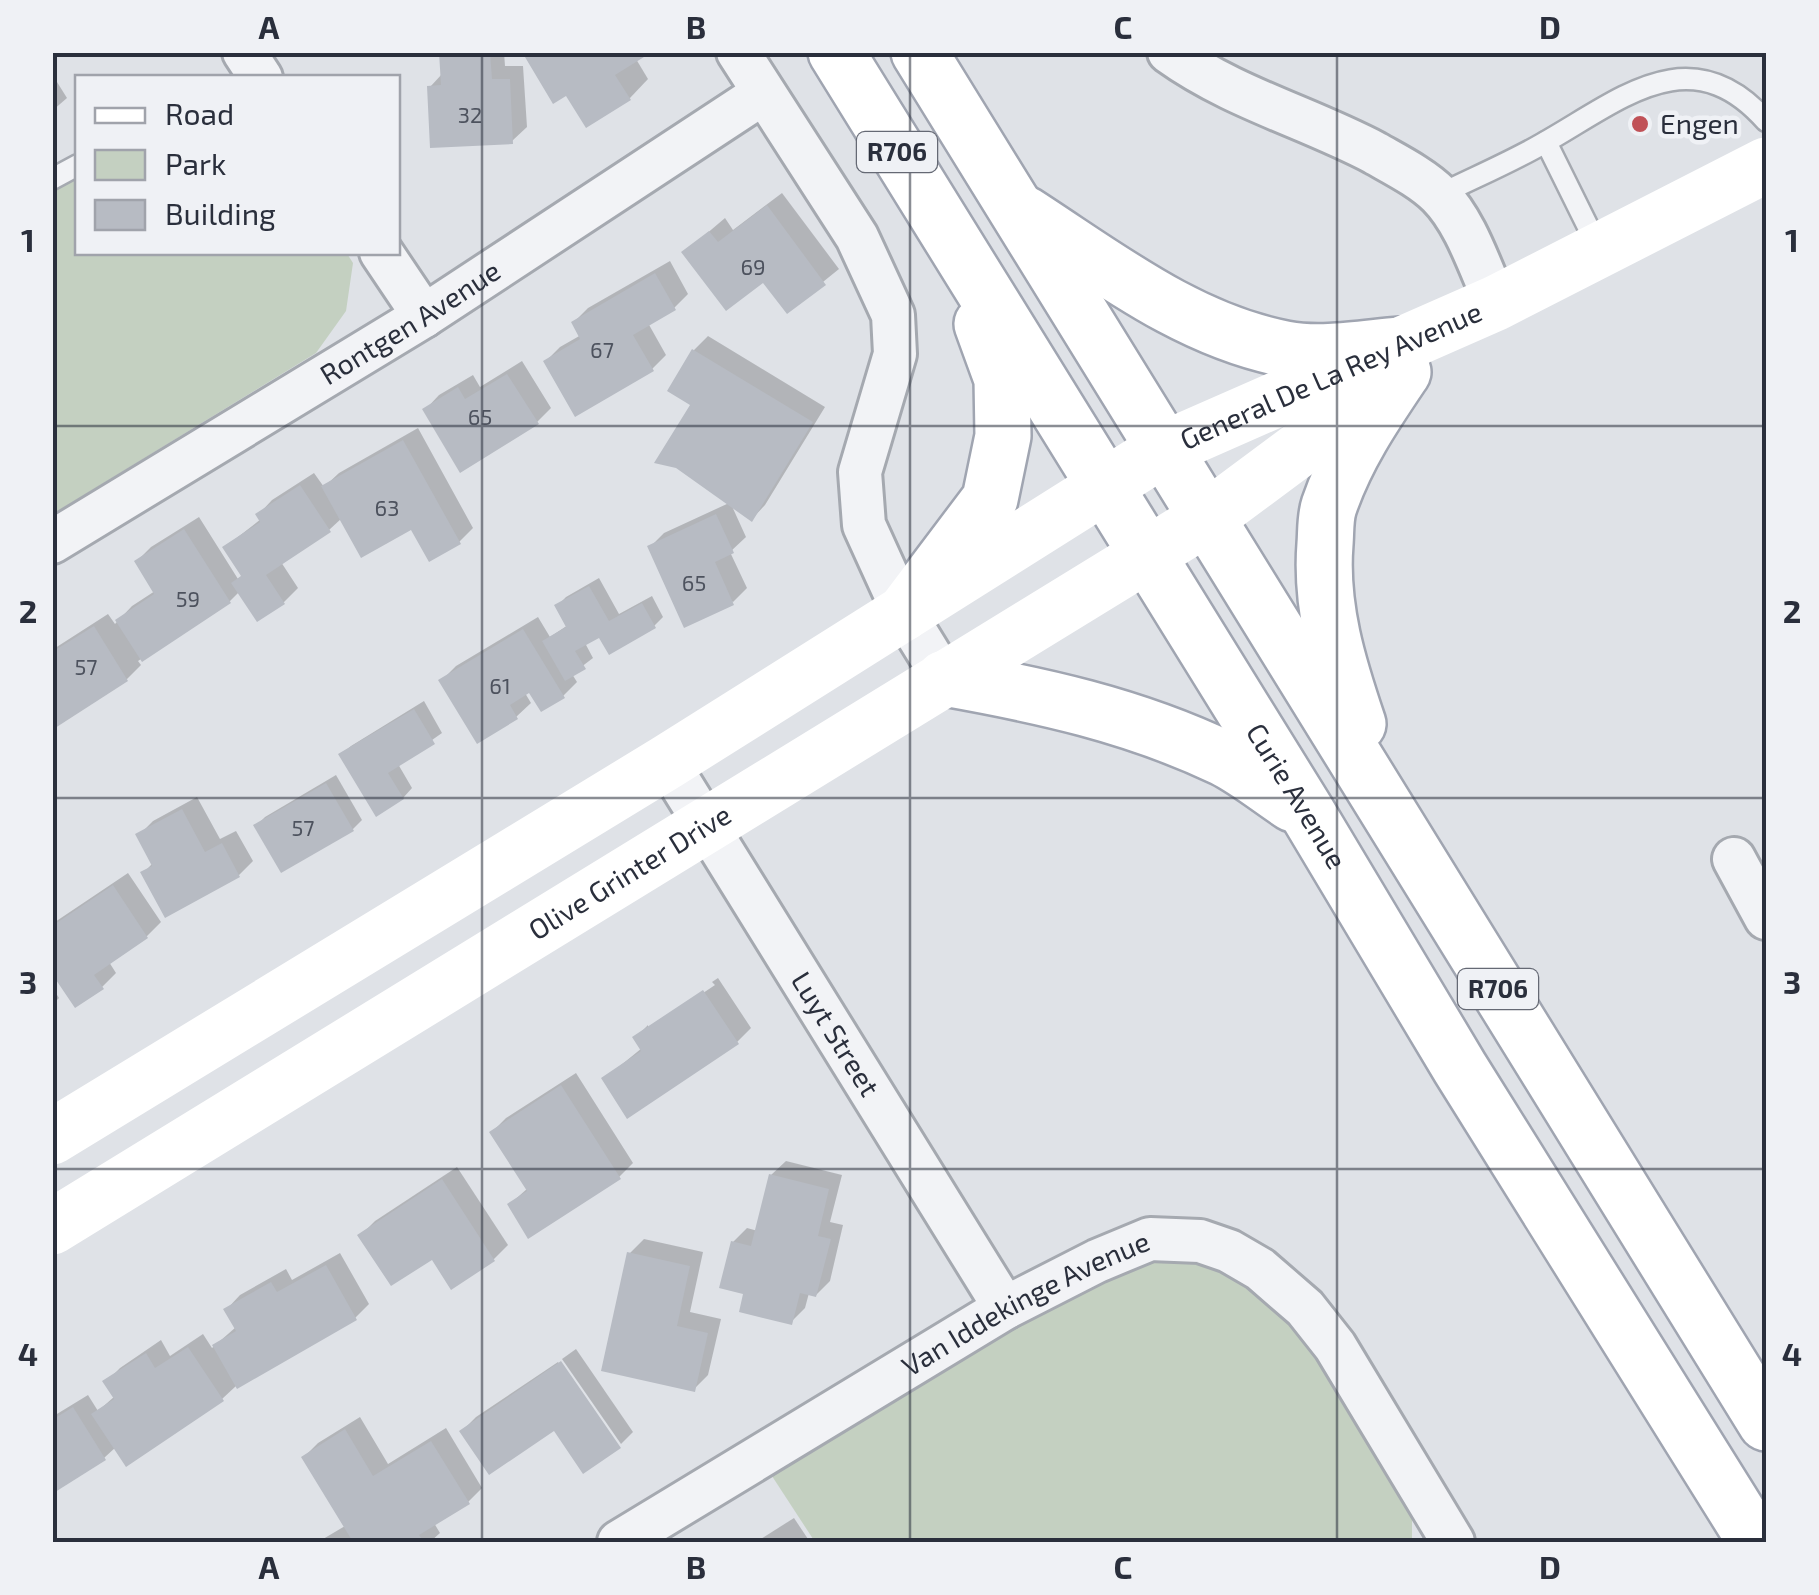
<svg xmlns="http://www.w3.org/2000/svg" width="1819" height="1595" viewBox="0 0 1819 1595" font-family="'Exo 2',sans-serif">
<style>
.green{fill:#c4d0c1}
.shadow{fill:#0003}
.building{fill:#b7bbc3}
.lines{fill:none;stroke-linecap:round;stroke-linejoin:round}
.lane-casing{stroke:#a5a9b0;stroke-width:25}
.street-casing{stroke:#a5a9b0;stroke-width:48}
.primary-casing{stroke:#a0a5b1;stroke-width:60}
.lane{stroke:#f2f3f6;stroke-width:20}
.street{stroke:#f2f3f6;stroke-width:42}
.secondary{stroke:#fff;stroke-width:55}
.primary{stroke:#fff;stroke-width:55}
.grid{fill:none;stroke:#2a2f3c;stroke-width:2.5;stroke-opacity:0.55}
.poi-dot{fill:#c05157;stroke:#eff1f5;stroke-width:4}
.labels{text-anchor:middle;stroke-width:9;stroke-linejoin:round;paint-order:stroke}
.number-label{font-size:22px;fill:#4d525e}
.shield{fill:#eff1f5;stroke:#656974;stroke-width:2.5}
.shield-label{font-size:25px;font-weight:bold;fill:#2a2f3c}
.poi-label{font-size:28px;fill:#2a2f3c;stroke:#eff1f5;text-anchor:start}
.street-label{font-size:28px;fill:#2a2f3c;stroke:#eff1f5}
.neatline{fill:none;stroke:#2a2f3c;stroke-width:4}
.grid-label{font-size:32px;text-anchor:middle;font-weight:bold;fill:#2a2f3c}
</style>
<rect width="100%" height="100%" fill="#dfe2e7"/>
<g class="green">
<polygon points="77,170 78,252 346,252 353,263 346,311 316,353 53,514 52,186"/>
<polygon points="1154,1253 1205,1256 1295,1320 1412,1508 1412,1539 1408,1542 815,1542 770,1473 1102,1270"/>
</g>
<g class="shadow">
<polygon points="441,52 504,52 505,66 523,66 527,127 512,141 430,87 442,74"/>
<polygon points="636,59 648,79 630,98 567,93"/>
<polygon points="52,74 67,98 52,111"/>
<polygon points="782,193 839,269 787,311 764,280 685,252 725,218 733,230"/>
<polygon points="670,261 688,294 674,308 648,323 666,355 652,369 546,361 560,347 581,335 574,322 588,308"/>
<polygon points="708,336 825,407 765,505 752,519 731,504 746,537 730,552 747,588 733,602 650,547 664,533 729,503 693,404 694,350"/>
<polygon points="522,361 551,408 537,422 425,410 439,395 473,375 480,387"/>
<polygon points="418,428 473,528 459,542 412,526 342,518 329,530 281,562 298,588 284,602 258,619 240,591 230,601 138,661 141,665 127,679 52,727 52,650 108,614 115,624 132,606 155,591 137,561 151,547 199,517 238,579 243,575 225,547 261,519 258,515 272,500 314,473 324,487 339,473"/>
<polygon points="599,578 619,614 652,596 663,617 654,626 600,634 585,643 593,658 572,674 577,682 563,696 530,689 525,693 531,703 516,717 441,681 456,666 538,617 550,637 568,625 557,606 566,597"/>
<polygon points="424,701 442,733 398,764 412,788 403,798 341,755 351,746"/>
<polygon points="336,775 362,820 353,829 256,826 265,817"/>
<polygon points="197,797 220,839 236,831 253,861 239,875 143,873 153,863 139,835 153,821"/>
<polygon points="128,873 161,922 147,936 109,962 116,973 102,987 52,970 52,924"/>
<polygon points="718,978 751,1028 737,1042 604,1079 642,1048 636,1037 648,1025 648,1030 715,985 712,982"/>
<polygon points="52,987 59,998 52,1005"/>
<polygon points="576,1073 633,1163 619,1177 510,1204 528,1188 492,1132 506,1118"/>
<polygon points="786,1161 842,1175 830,1222 843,1225 830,1281 816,1295 809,1293 805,1308 791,1322 746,1292 733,1242 747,1228 758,1231 771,1175"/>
<polygon points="457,1167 508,1245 494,1259 432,1257 361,1235 375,1221"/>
<polygon points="644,1239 703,1252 690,1312 721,1319 708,1375 694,1389 630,1253"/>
<polygon points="340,1253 369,1304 355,1318 236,1386 222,1399 116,1447 104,1458 52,1491 52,1417 88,1395 98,1411 115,1396 106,1382 120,1368 161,1340 170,1356 203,1334 212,1348 236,1327 226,1310 240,1295 286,1269 292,1280"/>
<polygon points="576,1349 633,1432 621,1444 562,1359"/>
<polygon points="558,1362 617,1448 555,1427 462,1431 476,1417"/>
<polygon points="360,1417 388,1464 446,1428 482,1488 468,1502 434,1523 440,1533 430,1542 318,1542 345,1526 304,1457 318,1443"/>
<polygon points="794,1518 810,1542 756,1542"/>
</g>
<g class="building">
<polygon points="439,52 490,52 492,79 510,79 513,144 430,148 427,86 441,85"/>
<polygon points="522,52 652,52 615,75 631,100 586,128 566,96 553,104"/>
<polygon points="767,205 826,285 787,314 763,283 726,311 681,252 709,231 718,242"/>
<polygon points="655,273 676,310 633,335 654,371 575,417 543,361 580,339 571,322"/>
<polygon points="692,349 813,422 752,522 676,468 654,463 690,405 667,391"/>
<polygon points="507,374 539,424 460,473 422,409 458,387 465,399"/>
<polygon points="403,440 461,544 429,562 411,530 361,558 321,486"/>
<polygon points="300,485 331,532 266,575 285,604 257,622 231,583 241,576 222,547 260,522 255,514"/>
<polygon points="716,514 734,553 715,562 734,605 684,628 647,546"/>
<polygon points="184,529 231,603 142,662 115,620 154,594 134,561"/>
<polygon points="589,586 609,621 642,603 656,628 609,655 599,638 575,651 586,669 565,681 542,641 566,627 554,605"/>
<polygon points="94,626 128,681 52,730 52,652"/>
<polygon points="523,629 565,698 541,712 529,693 510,705 518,719 477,744 438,680"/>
<polygon points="414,709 435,744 388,773 404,799 376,817 338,754"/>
<polygon points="326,783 354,831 281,873 253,825"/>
<polygon points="182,809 205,852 222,843 240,877 165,918 140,872 152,866 135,834"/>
<polygon points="113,885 148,938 94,975 104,989 75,1008 52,974 52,926"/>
<polygon points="703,990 739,1044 627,1119 601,1078 641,1051 632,1037"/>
<polygon points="561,1085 621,1179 528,1239 507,1204 527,1191 489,1132"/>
<polygon points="769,1174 829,1189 818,1236 831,1239 816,1297 800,1293 792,1325 739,1312 743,1294 719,1288 731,1241 751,1246"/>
<polygon points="442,1179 495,1261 451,1290 432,1260 391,1286 357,1235"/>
<polygon points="627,1252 690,1266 677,1326 708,1333 695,1392 601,1371"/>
<polygon points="326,1265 357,1320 237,1389 212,1345 236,1331 223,1309 271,1282 277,1292"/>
<polygon points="188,1347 224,1401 126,1467 91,1414 114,1399 102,1381 146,1353 155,1368"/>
<polygon points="561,1361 621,1448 583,1474 554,1431 489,1475 459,1431"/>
<polygon points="73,1407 106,1460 52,1494 52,1420"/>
<polygon points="345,1429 373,1476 431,1441 470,1504 419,1535 424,1542 353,1542 301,1457"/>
</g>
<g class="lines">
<g class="lane-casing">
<g id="lane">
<polyline points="1546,142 1598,247"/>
<polyline points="52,179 78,165"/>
<path d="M 1439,195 C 1473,178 1509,163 1542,144 C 1619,101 1690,35 1766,121"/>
</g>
</g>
<g class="street-casing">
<g id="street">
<polyline points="244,52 261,78"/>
<polyline points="738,52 857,237 893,315 895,354 860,472 864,525 904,613 944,678"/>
<path d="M 1169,52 C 1233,98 1307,117 1375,153 C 1396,165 1422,178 1439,195 C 1466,222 1480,268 1496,303"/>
<polyline points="381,252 424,316"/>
<path id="s1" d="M 52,542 L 424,316 L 762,94"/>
<path id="s2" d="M 667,762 L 1005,1308"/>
<polyline points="1734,859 1766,918"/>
<path id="s3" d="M 619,1542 L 1005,1308 L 1097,1261 L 1150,1239 L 1200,1241 L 1229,1251 L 1260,1269 L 1305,1308 L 1335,1346 L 1453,1542"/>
</g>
</g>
<g class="primary-casing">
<g id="primary">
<path id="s6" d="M 836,52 L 1308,814 L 1460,1068 L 1756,1542"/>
<polyline points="919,52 1766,1423"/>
<path d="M 1025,214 C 1107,267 1187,330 1285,349 C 1322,356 1364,348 1401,345"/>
<polyline points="904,613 990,499 1003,436 1002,379 982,324"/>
<path d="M 944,678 C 1040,695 1133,715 1223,758 C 1247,770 1270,789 1293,804"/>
<path d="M 1358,724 C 1338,665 1320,607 1325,544 C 1326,532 1325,518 1329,506 C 1346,456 1374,415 1403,372"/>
</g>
</g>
<use href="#lane" class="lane"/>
<use href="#street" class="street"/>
<g class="secondary">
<path id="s4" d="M 52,1137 L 667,762 L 1164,449 L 1496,303 L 1766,165"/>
<path id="s5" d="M 52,1227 L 1207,518 L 1398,376"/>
</g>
<use href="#primary" class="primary"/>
</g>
<path class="grid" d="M 482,52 L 482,1542M 910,52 L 910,1542M 1337,52 L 1337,1542M 52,426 L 1766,426M 52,798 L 1766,798M 52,1169 L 1766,1169"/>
<circle class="poi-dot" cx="1640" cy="124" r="10"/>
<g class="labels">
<g class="number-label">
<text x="470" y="123">32</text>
<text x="753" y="275">69</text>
<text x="602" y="358">67</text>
<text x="480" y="425">65</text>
<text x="387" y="516">63</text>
<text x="694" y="591">65</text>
<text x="188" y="607">59</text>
<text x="86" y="675">57</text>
<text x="500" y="694">61</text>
<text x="303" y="836">57</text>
</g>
<g class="shield">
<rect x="857" y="132" width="80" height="40" rx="8"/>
<rect x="1458" y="969" width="80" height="40" rx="8"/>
</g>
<g class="shield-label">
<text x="897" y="161">R706</text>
<text x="1498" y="998">R706</text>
</g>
<g class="poi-label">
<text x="1660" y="134">Engen</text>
</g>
<g class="street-label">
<text dy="10" stroke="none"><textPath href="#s1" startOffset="420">Rontgen Avenue</textPath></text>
<text dy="10" stroke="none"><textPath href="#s4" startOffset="1490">General De La Rey Avenue</textPath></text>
<text dy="10" stroke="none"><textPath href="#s6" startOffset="875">Curie Avenue</textPath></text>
<text dy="10" stroke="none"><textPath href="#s5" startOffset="678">Olive Grinter Drive</textPath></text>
<text dy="10" stroke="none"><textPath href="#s2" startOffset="320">Luyt Street</textPath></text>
<text dy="10" stroke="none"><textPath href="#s3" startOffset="472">Van Iddekinge Avenue</textPath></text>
</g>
</g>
<rect width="1819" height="1595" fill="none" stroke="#eff1f5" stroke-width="110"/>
<rect x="75" y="75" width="325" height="180" fill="#eff1f5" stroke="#a0a3ab" stroke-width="2.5"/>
<rect x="95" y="108" width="50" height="15" fill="#ffffff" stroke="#a0a3ab" stroke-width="2.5"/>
<text x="165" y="125" font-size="30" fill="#2a2f3c">Road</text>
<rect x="95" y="150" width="50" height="30" fill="#c4d0c1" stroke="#a0a3ab" stroke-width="2.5"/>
<text x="165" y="175" font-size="30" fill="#2a2f3c">Park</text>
<rect x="95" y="200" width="50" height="30" fill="#b7bbc3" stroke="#a0a3ab" stroke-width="2.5"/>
<text x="165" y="225" font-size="30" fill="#2a2f3c">Building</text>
<rect x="55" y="55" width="1709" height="1485" class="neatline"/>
<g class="grid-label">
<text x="269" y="39">A</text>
<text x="696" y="39">B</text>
<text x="1123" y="39">C</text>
<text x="1550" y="39">D</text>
<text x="28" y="252">1</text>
<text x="1792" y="252">1</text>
<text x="28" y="623">2</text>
<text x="1792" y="623">2</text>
<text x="28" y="994">3</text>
<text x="1792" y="994">3</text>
<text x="28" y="1366">4</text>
<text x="1792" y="1366">4</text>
<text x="269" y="1579">A</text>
<text x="696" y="1579">B</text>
<text x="1123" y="1579">C</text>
<text x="1550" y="1579">D</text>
</g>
</svg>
